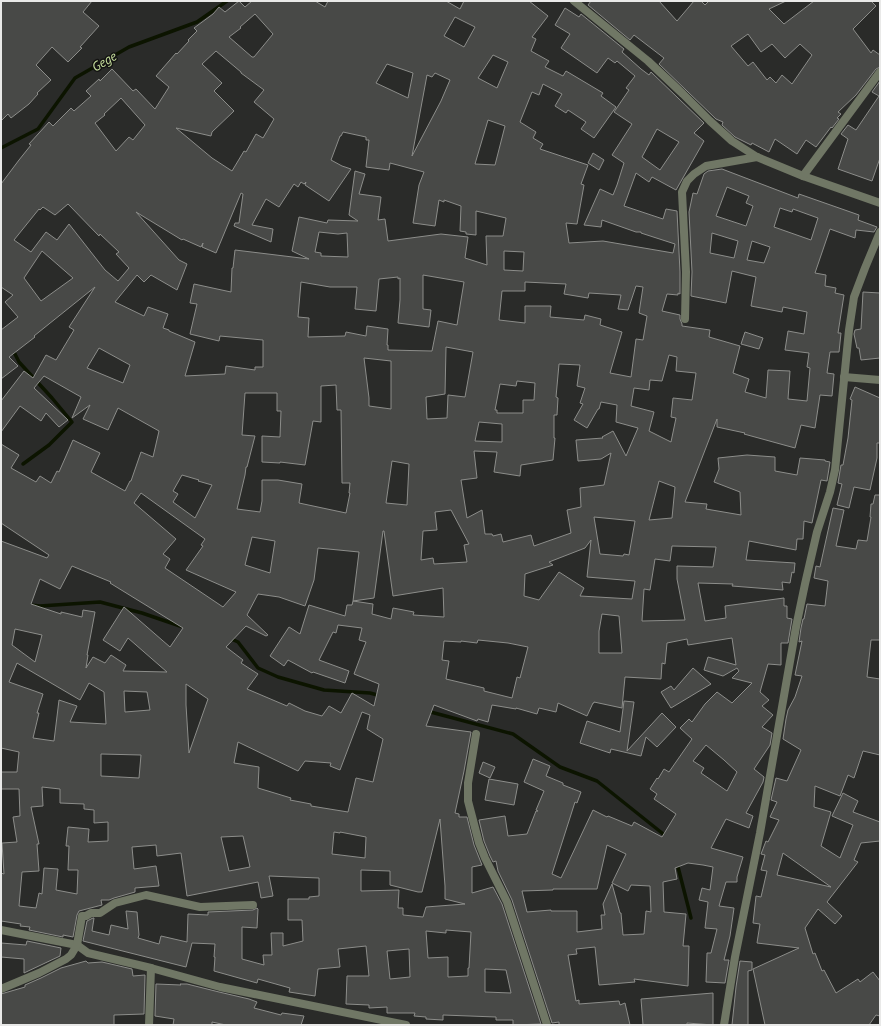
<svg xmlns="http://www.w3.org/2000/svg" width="881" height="1026" viewBox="0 0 881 1026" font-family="'PT Sans',sans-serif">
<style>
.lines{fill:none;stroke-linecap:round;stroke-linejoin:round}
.stream{stroke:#0c1400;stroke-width:3.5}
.building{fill:#484947;stroke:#8c8d8a;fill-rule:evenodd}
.street{stroke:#707765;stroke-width:8}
.labels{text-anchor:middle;stroke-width:3;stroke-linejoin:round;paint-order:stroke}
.water-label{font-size:13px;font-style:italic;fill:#c9e29f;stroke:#131312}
</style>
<rect width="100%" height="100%" fill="#2a2b29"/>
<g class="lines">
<g class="stream">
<polyline points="1,148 38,129 75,78 129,47 197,22 227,1"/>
<polyline points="13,350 19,362 52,398 72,422 49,445 23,464"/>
<polyline points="30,605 40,606 100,602 142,613 180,626 182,626"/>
<polyline points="229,638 238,642 258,668 278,677 324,690 370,693 381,696"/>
<polyline points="427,711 513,734 560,767 597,781 667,837"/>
<polyline points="677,863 691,918"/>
</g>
</g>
<g class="building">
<polygon points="1,1 92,1 83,12 99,26 80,47 82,48 68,62 52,47 36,65 51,80 37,93 38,94 29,104 11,118 8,114 1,121"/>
<path d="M 239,1 L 245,7 L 252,1 L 315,1 L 325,7 L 328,1 L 446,1 L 460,9 L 464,1 L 529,1 L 548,16 L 532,37 L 536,39 L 531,51 L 549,61 L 545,67 L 563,76 L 566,71 L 603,93 L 601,96 L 616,107 L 594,138 L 581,129 L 586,122 L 568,110 L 566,113 L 555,106 L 562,94 L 543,84 L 539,95 L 532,92 L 520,122 L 536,132 L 533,138 L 543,144 L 540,149 L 588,165 L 581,184 L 584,185 L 577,224 L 566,223 L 569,243 L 603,241 L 673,253 L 675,244 L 641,233 L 641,232 L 636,232 L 602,220 L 601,227 L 584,225 L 600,189 L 613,195 L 617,185 L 624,163 L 612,155 L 632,124 L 614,112 L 629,90 L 626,88 L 635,76 L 617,61 L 615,63 L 608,58 L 597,73 L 561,48 L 570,34 L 555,25 L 565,8 L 579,17 L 581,14 L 624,49 L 622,52 L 641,69 L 649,75 L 651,72 L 704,123 L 694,133 L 704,141 L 676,190 L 652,177 L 649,182 L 636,173 L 624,206 L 663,219 L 666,209 L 677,211 L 680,272 L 680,294 L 678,293 L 678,295 L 667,294 L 662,311 L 680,315 L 680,319 L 682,324 L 682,326 L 710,330 L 709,337 L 740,346 L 733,373 L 749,379 L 745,392 L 766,398 L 768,370 L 790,371 L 788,399 L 807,401 L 810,368 L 807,367 L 809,353 L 785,350 L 788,331 L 804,334 L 807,312 L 783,307 L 782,312 L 751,306 L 756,277 L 732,271 L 726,303 L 691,296 L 692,272 L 689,212 L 693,193 L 697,194 L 704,174 L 708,171 L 722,169 L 798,198 L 799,194 L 859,215 L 858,220 L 877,227 L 874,232 L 856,230 L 855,238 L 830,229 L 815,273 L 826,275 L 825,286 L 836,288 L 835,293 L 844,295 L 838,333 L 841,333 L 839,352 L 830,352 L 827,373 L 834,374 L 832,396 L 820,395 L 815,428 L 801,425 L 795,448 L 744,434 L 745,433 L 717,427 L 717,419 L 685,502 L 707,504 L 706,509 L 741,515 L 740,492 L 714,482 L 719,469 L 718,458 L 747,455 L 775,457 L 775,471 L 797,475 L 800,458 L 825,460 L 825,461 L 830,462 L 827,481 L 821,480 L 812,523 L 804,521 L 803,539 L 797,539 L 796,550 L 749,541 L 746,560 L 795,563 L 794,573 L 792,572 L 790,583 L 782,582 L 783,590 L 732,586 L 733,584 L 698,583 L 705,621 L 726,618 L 725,606 L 784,598 L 784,606 L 787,606 L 787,618 L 792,619 L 788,643 L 781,643 L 781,665 L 768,664 L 760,692 L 769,700 L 762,706 L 773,715 L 762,727 L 772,733 L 770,745 L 754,769 L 764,777 L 763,782 L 746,813 L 753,816 L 749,828 L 726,819 L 711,848 L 743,857 L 737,877 L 737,882 L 726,882 L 719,906 L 734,908 L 730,936 L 724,960 L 729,960 L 725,983 L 706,982 L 707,953 L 711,953 L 717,929 L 705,928 L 708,902 L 699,900 L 702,888 L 710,890 L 713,867 L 703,865 L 688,863 L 675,868 L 677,879 L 663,882 L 664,912 L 686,914 L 683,946 L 689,946 L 688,986 L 634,979 L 635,982 L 599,985 L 595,947 L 576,949 L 577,954 L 568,955 L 576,1001 L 579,1000 L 579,1004 L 619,1001 L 620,1005 L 625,1003 L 630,1025 L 559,1025 L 559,1022 L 552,1023 L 512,900 L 498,871 L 496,861 L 493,862 L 490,856 L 484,841 L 479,820 L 505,816 L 508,836 L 527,834 L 536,811 L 538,811 L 536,810 L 544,791 L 524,782 L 533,759 L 550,766 L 546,776 L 563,783 L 563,785 L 581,792 L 577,803 L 575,802 L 552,874 L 561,878 L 593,810 L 607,817 L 608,816 L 632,826 L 634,822 L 662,837 L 676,814 L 654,799 L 657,794 L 650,789 L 657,778 L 658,779 L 664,769 L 669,772 L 692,739 L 680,728 L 689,719 L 692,722 L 705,704 L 717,692 L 732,703 L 752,683 L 732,678 L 739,671 L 737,668 L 723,676 L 704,670 L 708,657 L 736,665 L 732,638 L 688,645 L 687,639 L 667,643 L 665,664 L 662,663 L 661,679 L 625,677 L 622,708 L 594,702 L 594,703 L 593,703 L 587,716 L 558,703 L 556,712 L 539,708 L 537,714 L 516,708 L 516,709 L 492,705 L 488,722 L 478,719 L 477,721 L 434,705 L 426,726 L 471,732 L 464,771 L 455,813 L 459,814 L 459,817 L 467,817 L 474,845 L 482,865 L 472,867 L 472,893 L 493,887 L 502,904 L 541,1024 L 513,1025 L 513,1020 L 496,1020 L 496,1017 L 443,1015 L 443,1020 L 426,1019 L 426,1017 L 414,1016 L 415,1013 L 387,1013 L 387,1007 L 369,1008 L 369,1005 L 346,1004 L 347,976 L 369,976 L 366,946 L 338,949 L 340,967 L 318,969 L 315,996 L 289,992 L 290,988 L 258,979 L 257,983 L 214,971 L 215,957 L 214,957 L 215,944 L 192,943 L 186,967 L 83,941 L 87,921 L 93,918 L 94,918 L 92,931 L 109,935 L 111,925 L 128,929 L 126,911 L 137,912 L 139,935 L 138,938 L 159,944 L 161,936 L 187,942 L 188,914 L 208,915 L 208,912 L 253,910 L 257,908 L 258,909 L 257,928 L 242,927 L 242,959 L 264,965 L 263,955 L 272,955 L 271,933 L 283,933 L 283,946 L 303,941 L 302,920 L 288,920 L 288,899 L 309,899 L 309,897 L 319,896 L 319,878 L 269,876 L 273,896 L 261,898 L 258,882 L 187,896 L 181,853 L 157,856 L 156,845 L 132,847 L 134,869 L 156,866 L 159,886 L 135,888 L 135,892 L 114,898 L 109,900 L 101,900 L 102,905 L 79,911 L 77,915 L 73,937 L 63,935 L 63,937 L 29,930 L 30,927 L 20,926 L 21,924 L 1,921 L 1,873 L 4,874 L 2,843 L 17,842 L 13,817 L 20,816 L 19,789 L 1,789 L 1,772 L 17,772 L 19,752 L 1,748 L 1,541 L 47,558 L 49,555 L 1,523 L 1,444 L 19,455 L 11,468 L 36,482 L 40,476 L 51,483 L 57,471 L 59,472 L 73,440 L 100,453 L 91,472 L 125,491 L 130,481 L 131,481 L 141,452 L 153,457 L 159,431 L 118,408 L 108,430 L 83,419 L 90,405 L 72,418 L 81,397 L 44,376 L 34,388 L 68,420 L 59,427 L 46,413 L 41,421 L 20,406 L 1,432 L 1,401 L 24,371 L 33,378 L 46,355 L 56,360 L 74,330 L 69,327 L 95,287 L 34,336 L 35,337 L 9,357 L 18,366 L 1,379 L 1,330 L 18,317 L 5,302 L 13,295 L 1,287 L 1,184 L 19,160 L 31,145 L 29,144 L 49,122 L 53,126 L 71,108 L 74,111 L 91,96 L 86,91 L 99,79 L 100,81 L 112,69 L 133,91 L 136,89 L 155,109 L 169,87 L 156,76 L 176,53 L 177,54 L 189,41 L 188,40 L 197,31 L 194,28 L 213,14 L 219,7 L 225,12 ZM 255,14 L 273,34 L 254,57 L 252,57 L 229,37 L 241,28 L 240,27 ZM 455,17 L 475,27 L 464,47 L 444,36 ZM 216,51 L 241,72 L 241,73 L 264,90 L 254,102 L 274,119 L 263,138 L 256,134 L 246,152 L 244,151 L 232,171 L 212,158 L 176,128 L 211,136 L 212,132 L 234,111 L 214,91 L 222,83 L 202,64 ZM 493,55 L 508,62 L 497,88 L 478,78 ZM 387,64 L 413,73 L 408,98 L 376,83 ZM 435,73 L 450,80 L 441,101 L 412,156 L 427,75 L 432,77 ZM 121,98 L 145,125 L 133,140 L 129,137 L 116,151 L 95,123 L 105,115 L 104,114 ZM 488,120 L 505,126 L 495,165 L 475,164 ZM 657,129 L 679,142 L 660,170 L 642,157 ZM 343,132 L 366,137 L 366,140 L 369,140 L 366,167 L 389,170 L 390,163 L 424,172 L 419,185 L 413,223 L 435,226 L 439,200 L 444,202 L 444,200 L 461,206 L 460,231 L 466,232 L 466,234 L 476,235 L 476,211 L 506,218 L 503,236 L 486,236 L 487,265 L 465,258 L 468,237 L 441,234 L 388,241 L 385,219 L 378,220 L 381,197 L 359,194 L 365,174 L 355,171 L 349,215 L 358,221 L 328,220 L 327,223 L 299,217 L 292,251 L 309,259 L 235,250 L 233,268 L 232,268 L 231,292 L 194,284 L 190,303 L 197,304 L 190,334 L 219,341 L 220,336 L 263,340 L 263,367 L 255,367 L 255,370 L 226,366 L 225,374 L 185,376 L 195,342 L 169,331 L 169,330 L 163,328 L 168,314 L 148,307 L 144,316 L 115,302 L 137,275 L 144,282 L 151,275 L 177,290 L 187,264 L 179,260 L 136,212 L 182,240 L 183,239 L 201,247 L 203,243 L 202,247 L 216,253 L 241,193 L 243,194 L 239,223 L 235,223 L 234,226 L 271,242 L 273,229 L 252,225 L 266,199 L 279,207 L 294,184 L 298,187 L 301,182 L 304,184 L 306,182 L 305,185 L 329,201 L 351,169 L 342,166 L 331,160 L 340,136 L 341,136 ZM 727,187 L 749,196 L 746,203 L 753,206 L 746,226 L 716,216 ZM 68,204 L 99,236 L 100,234 L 119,252 L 116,254 L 129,268 L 118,281 L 105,270 L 69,224 L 57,240 L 46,232 L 31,252 L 14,240 L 39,209 L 40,210 L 43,207 L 55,215 ZM 780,208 L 792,212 L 793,209 L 818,218 L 811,240 L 774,227 ZM 319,232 L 338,234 L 347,233 L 348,257 L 321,256 L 321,253 L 315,252 ZM 712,233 L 738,241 L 734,258 L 710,253 ZM 752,241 L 770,247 L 764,263 L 747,260 ZM 42,251 L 73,278 L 41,301 L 24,278 ZM 504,251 L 524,252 L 523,271 L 504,270 ZM 423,275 L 464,282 L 461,300 L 457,325 L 438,321 L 432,351 L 388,350 L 388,345 L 387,345 L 388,329 L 367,326 L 366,336 L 346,332 L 345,336 L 308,337 L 309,318 L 298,317 L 301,282 L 330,287 L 357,287 L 355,309 L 376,311 L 379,279 L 398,277 L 398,279 L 400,278 L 400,300 L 398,323 L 429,327 L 431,310 L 423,309 ZM 525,282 L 566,284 L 564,294 L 588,298 L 589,293 L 621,295 L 618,309 L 628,310 L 636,286 L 643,287 L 639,313 L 647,316 L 643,340 L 636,339 L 631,377 L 610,373 L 622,332 L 600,325 L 601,319 L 585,315 L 584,320 L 550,317 L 551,306 L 525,306 L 525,323 L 499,320 L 502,291 L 525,291 ZM 446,347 L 473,352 L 465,397 L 448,395 L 447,418 L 427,419 L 426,397 L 445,394 ZM 99,348 L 130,365 L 123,383 L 87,368 ZM 669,355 L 677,357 L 676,371 L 696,373 L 692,400 L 673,398 L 671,417 L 676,418 L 671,442 L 649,431 L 654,412 L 631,406 L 634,388 L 649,390 L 650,380 L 662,381 ZM 364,358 L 391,361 L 391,409 L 369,406 L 369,398 ZM 559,364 L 580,365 L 577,386 L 585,388 L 580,403 L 583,404 L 574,420 L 587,428 L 598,409 L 599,409 L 601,402 L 617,405 L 616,422 L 638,428 L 626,456 L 613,431 L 602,437 L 603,438 L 576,440 L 578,461 L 601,459 L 611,453 L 604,485 L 580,488 L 581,507 L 567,510 L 571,533 L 534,546 L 531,535 L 503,542 L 501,534 L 493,536 L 492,534 L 485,534 L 482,510 L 467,518 L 461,480 L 477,478 L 474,451 L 497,452 L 494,472 L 520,476 L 521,465 L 553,460 L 555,438 L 554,438 L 554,415 L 557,415 L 558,398 L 556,397 ZM 517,381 L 535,383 L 534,400 L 523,400 L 523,413 L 497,413 L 497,410 L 495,410 L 500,384 L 516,386 ZM 336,385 L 337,410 L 341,410 L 342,483 L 350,483 L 349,493 L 350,493 L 346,513 L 299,503 L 302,484 L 278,480 L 262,480 L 262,501 L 260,512 L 237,509 L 245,475 L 246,467 L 247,467 L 255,436 L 242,435 L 245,393 L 277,393 L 277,411 L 281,411 L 280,437 L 262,436 L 262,462 L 280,463 L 280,462 L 305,465 L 313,421 L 321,422 L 321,386 ZM 479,422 L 502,424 L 502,442 L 475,441 ZM 392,461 L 409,464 L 407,505 L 386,503 ZM 182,475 L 199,480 L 198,481 L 212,485 L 195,518 L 173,502 L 178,494 L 173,491 ZM 659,481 L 675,487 L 672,518 L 649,520 ZM 141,493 L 205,539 L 201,545 L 203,546 L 186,570 L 236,592 L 223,607 L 165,568 L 170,559 L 163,554 L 176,539 L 134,503 ZM 451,510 L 469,544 L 464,545 L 467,562 L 434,564 L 433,558 L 421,560 L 423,531 L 437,530 L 435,512 ZM 594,517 L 635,521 L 629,555 L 624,554 L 623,556 L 600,554 ZM 383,531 L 384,531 L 393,596 L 443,588 L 444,617 L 413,615 L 414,612 L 393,608 L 391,619 L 372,614 L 373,604 L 353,601 L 352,605 L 347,605 L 345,616 L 309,605 L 300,634 L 289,627 L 270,656 L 284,666 L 288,660 L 312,673 L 313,672 L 345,683 L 349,671 L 319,660 L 333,632 L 336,633 L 338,625 L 362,628 L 359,640 L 366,642 L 354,674 L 379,684 L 374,706 L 352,693 L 341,713 L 329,706 L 322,716 L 305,711 L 289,703 L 287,706 L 247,689 L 258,674 L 241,663 L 243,660 L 226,647 L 246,626 L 266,636 L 268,635 L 247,615 L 258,594 L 279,597 L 305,606 L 314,580 L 318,548 L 359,552 L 353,601 L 374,598 ZM 252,537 L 275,541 L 270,573 L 245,565 ZM 591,540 L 587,577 L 635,581 L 632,599 L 580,596 L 584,588 L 559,572 L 539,600 L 524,596 L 525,574 L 553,565 L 549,562 L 585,548 ZM 672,546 L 716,547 L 713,567 L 677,566 L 677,579 L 685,620 L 642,621 L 644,589 L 650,590 L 655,559 L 670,561 ZM 72,566 L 111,582 L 110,583 L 183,628 L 170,647 L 124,607 L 103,640 L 120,651 L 128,638 L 167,672 L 123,671 L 126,665 L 111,655 L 105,663 L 93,657 L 86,668 L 88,655 L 87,655 L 95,612 L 83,610 L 82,617 L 61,612 L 61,614 L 31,604 L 40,579 L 60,589 ZM 602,614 L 619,616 L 622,653 L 599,653 L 599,631 ZM 15,629 L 42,635 L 35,662 L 12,645 ZM 478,640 L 508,643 L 528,647 L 520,678 L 517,677 L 512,698 L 484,691 L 484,688 L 446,679 L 449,661 L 442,660 L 444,641 L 461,642 L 461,641 L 477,643 ZM 17,663 L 80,700 L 89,683 L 104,692 L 106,724 L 70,722 L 77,706 L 59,700 L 54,741 L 33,738 L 39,713 L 37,713 L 43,694 L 9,682 ZM 186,684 L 208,699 L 189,753 L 186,705 ZM 124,691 L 147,692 L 150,710 L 125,712 ZM 362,712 L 370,715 L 367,729 L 383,739 L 373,782 L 356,778 L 348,812 L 311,806 L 311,804 L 290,800 L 291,798 L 258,788 L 259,767 L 234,763 L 238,742 L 298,771 L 305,761 L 331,763 L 330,766 L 340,770 ZM 706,745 L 724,760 L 737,772 L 727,791 L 701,773 L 704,768 L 693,761 ZM 101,754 L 141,755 L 139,778 L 101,776 ZM 42,787 L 60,789 L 60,803 L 84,804 L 84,809 L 94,810 L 94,823 L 108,822 L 108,841 L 88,842 L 89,829 L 68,827 L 66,846 L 69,846 L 68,870 L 78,870 L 77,894 L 56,890 L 58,869 L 44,868 L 42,894 L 39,893 L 36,908 L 19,906 L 22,872 L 39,871 L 37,844 L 39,844 L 31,807 L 43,806 ZM 440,819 L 445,886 L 445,899 L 465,904 L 426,907 L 423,917 L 403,915 L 403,908 L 398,908 L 399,890 L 361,891 L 361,870 L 390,871 L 390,885 L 418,892 L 422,892 ZM 334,832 L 340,833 L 340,832 L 366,837 L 365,858 L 332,854 ZM 243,836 L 250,867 L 229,871 L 221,837 ZM 607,845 L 626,854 L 612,883 L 628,891 L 631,885 L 650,886 L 651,912 L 646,911 L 644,934 L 623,935 L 621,913 L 620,913 L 612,884 L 603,904 L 605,915 L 601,915 L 602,929 L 577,932 L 577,911 L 551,911 L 551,910 L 527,912 L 522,891 L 553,890 L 553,889 L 597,889 ZM 446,930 L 471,932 L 469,968 L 468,968 L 468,976 L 448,977 L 448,957 L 428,958 L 426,931 L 446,933 ZM 409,949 L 410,977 L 390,979 L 387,951 ZM 485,969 L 506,970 L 511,993 L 485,992 Z"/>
<path d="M 591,1 L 659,1 L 677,21 L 694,1 L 701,1 L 705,5 L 709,1 L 786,1 L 769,9 L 784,24 L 814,1 L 871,1 L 876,6 L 853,29 L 871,53 L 873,50 L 880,55 L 880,67 L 876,69 L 856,95 L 838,112 L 841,114 L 837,118 L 839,119 L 832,128 L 831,127 L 816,147 L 806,140 L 797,154 L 775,139 L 769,152 L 752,143 L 751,145 L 735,137 L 722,125 L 723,122 L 716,119 L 659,64 L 664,58 L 634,35 L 630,40 L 588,5 ZM 748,34 L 761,52 L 772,44 L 785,58 L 800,44 L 812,55 L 792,84 L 782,75 L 776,83 L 770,77 L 767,80 L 753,62 L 748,66 L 731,46 Z"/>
<polygon points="880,81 880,158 872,181 838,169 848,139 841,134 848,125 856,130 879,96 872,92"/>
<polygon points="593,153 604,160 599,170 588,163"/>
<polygon points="863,292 880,293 880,358 861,360 859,348 857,348 854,334 855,330 861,329"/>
<polygon points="745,332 763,338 759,349 741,344"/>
<polygon points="855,387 880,398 880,443 877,443 877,458 870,490 854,487 849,508 837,505 842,484 838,483 841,465 843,465 848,438 852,400 850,399"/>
<path d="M 875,495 L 880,495 L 880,640 L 871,640 L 867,677 L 880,679 L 880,755 L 863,751 L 854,778 L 848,775 L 840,796 L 815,786 L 814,807 L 831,812 L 821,846 L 840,858 L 853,825 L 832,816 L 843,793 L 858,801 L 853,812 L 880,822 L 880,841 L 861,843 L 854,860 L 858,862 L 827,902 L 842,916 L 835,924 L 818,909 L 805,928 L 813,954 L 815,953 L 822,971 L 824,970 L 836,993 L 858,979 L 860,982 L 873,972 L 880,981 L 880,1016 L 876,1015 L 869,1025 L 765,1025 L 753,969 L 799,948 L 757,943 L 760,924 L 753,923 L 756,896 L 761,897 L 767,871 L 761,870 L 765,855 L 761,854 L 766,841 L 768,842 L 779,820 L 770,817 L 777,802 L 771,800 L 776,778 L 787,781 L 801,750 L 783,739 L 786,719 L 788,710 L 795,697 L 802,676 L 795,675 L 802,641 L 799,642 L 801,628 L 803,619 L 804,619 L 807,604 L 825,606 L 828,581 L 814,578 L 816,566 L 820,567 L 833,508 L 844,510 L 836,546 L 856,549 L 858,540 L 867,541 L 871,517 L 870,517 L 871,504 L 873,504 ZM 783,853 L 831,887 L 777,875 Z"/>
<polygon points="693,668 711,684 671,708 661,692 671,686 674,690"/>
<polygon points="624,701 634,702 627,751 662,713 676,727 657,747 646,737 641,756 611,749 610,753 580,743 587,721 620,732"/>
<polygon points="483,762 495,767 490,778 479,773"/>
<polygon points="489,779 518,784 514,805 485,800"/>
<polygon points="27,941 61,948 60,956 24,973 24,959 1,957 1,943 26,945"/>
<polygon points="86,961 88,963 102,962 132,969 133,976 145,975 144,1014 114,1015 114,1025 1,1025 1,994 25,987 25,985 41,978 61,968"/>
<polygon points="740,961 752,962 752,970 748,971 748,1025 732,1025 736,987"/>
<polygon points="156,984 181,985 180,984 187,984 219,992 249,999 257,1002 254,1008 281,1015 282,1013 304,1016 301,1025 226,1025 212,1022 212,1025 173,1025 174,1019 155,1016"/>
<polygon points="713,993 713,1025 687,1023 687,1025 643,1025 641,999"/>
</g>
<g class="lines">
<g class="street">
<polyline points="574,1 648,61 683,94 710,121 732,141 757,157 803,176 880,203"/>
<polyline points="803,176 880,72"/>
<polyline points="685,319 686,272 682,192 687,181 694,174 706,166 757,157"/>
<polyline points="844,377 880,380"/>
<polyline points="476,734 468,783 468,801 479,843 485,858 507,902 547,1025"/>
<polyline points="1,930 77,945 88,953 151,968 220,987 406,1025"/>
<polyline points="1,989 39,973 66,959 71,955 77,945 82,916 86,916 91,913 100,913 115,903 146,895 200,907 253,905"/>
<polyline points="149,1025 151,968"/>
<polyline points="724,1025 735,957 760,833 796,627 805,584 817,532 830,492 835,470 849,330 854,297 865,268 880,232"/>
</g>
</g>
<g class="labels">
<g class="water-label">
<text transform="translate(104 61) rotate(-30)" y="5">Gege</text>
</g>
</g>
<rect width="881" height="1026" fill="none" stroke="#e9e9e8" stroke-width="4"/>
</svg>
